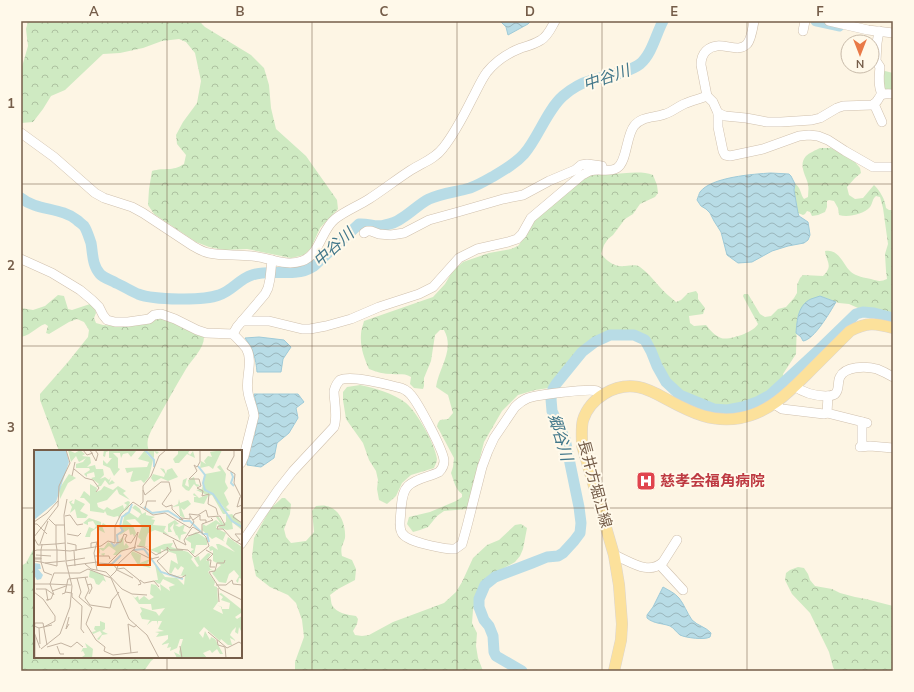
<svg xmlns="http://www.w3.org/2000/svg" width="914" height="692" viewBox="0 0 914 692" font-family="Mulish,'Noto Sans JP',sans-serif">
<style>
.green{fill:#cfeac2}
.forest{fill:url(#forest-crowns)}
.water{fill:url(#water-waves);stroke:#9ecad8}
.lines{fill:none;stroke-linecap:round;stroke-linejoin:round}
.river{stroke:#b8dce6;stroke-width:11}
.minor-casing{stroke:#d0c0ad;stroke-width:10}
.major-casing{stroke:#dbd5d0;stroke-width:12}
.minor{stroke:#fff;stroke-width:9}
.major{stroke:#fce19b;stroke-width:11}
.grid{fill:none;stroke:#755d49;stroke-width:1;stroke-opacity:0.55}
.labels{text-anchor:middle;stroke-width:4;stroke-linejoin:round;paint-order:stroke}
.health-label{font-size:15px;font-weight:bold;fill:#be3a42;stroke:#fff9ea;text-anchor:start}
.street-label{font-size:15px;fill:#755d49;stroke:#fff9ea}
.water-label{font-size:16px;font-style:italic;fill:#42778a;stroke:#fff9ea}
.inset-river{fill:none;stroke:#b8dce6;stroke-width:2}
.inset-road{fill:none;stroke:#c3b3a1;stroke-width:1}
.view{fill:#e8590c;fill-opacity:0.15;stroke:#e8590c;stroke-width:2}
.inset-edge{fill:none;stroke:#755d49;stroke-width:2}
.neatline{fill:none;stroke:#755d49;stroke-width:1.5}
.grid-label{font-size:13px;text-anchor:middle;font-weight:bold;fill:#755d49}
</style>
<defs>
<pattern id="forest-crowns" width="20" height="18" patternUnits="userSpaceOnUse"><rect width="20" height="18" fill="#cfeac2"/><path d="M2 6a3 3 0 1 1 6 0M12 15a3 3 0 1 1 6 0" fill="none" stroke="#adc1a0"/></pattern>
<pattern id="water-waves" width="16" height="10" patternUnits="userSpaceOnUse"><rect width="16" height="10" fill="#b8dce6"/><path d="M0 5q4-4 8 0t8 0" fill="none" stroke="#9ab6bc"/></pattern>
</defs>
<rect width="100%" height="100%" fill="#fdf5e4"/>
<polygon class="green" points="881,70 893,73 893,92 882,91"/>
<g class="forest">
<path d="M 28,21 L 199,21 L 205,27 L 251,55 L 264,68 L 269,85 L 271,108 L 276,129 L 306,156 L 337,200 L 338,209 L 320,228 L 311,248 L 304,255 L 291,258 L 247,249 L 225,250 L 209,247 L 196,242 L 154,214 L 148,205 L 149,189 L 152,171 C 165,167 172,172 184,164 L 186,155 L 177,144 L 176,135 L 183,122 L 197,103 L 201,81 L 195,53 L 186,42 L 179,39 L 162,41 L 143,48 L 120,53 L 103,54 L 65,90 L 51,96 L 43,109 L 33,122 L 21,123 L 21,70 L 28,46 L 26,29 Z"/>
<path d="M 820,148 L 831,148 L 855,162 L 860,168 L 861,173 L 855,178 L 847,187 L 849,195 L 855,199 L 863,198 L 874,185 C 880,191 885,199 886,208 L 889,210 L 893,210 L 893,314 L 873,309 L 858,308 L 849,304 L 839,303 L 820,296 L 800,311 L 797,319 L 796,354 L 783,374 L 785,383 L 780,388 L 761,401 L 745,408 L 724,411 L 704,408 L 680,399 L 665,386 L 645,343 L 635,336 L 611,337 L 585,352 L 565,373 L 556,387 L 535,390 L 518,395 L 502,411 L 484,442 L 467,509 L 444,511 L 437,516 L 428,527 L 420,530 L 413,532 L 407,524 L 409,517 L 430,512 L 456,501 L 462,497 L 462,494 C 455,489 454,481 451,473 L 453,467 L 454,458 L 437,426 L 438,423 L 440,420 L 448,419 L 453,413 L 448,395 L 436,387 C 439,367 455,350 444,330 L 440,330 L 435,335 L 431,361 L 424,378 L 424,386 L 423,389 L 414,388 L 410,384 L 411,377 C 405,373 399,375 392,374 C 384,374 376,372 369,369 C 364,358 360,347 361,334 C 361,330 363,325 364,321 L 433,297 L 445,284 L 452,272 L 463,262 L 489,253 L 511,249 L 518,246 L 524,238 L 530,223 L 582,179 C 586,177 589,175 594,174 C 599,173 604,175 610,174 C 624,174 640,170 653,175 L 657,185 L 658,193 L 655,197 L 640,204 L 633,214 L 625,219 L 613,235 L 608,239 L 604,245 L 601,254 C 608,262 614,267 625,266 C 630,266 635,264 640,267 C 647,272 652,278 658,285 C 663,291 670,297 676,302 L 681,300 L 688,293 L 696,291 L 698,294 L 698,299 L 705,308 L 703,314 L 689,316 L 690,323 L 694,326 L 706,325 C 710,330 714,335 721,338 C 729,341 754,332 758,324 L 745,300 L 743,296 L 744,294 L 748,294 L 760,314 L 765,317 L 771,316 L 778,309 L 786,307 L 794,298 L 797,293 L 797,285 L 800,278 L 803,275 L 823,276 C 834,265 826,262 825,251 C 839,248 843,265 851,272 C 856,276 865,278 871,279 C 877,281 881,282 887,279 L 886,271 L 885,254 L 888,244 L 883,208 L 880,197 L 876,196 C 872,199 873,203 870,207 C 864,214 848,218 839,215 L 838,208 L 834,201 L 829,200 L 827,201 L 827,207 L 825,212 L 818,215 L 812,216 L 810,212 L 807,211 L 805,214 L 803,215 L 798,213 L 794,190 L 795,184 C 801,187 800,194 804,199 L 808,197 C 808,193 809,189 808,184 C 806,176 798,165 806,156 C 809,153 816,150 820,148 Z"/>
<path d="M 58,295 L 64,296 L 68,309 L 72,310 L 90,304 L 95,308 L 96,313 L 94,318 L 96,323 L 103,325 L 116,326 L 160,317 L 204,337 C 204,349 192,359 186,369 C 174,389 163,409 152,429 C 148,437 146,443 149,451 L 59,451 L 40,400 L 40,394 L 68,362 L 88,337 L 89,330 L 84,322 L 77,319 L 69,322 L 49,334 L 46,333 L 48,326 L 45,324 C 36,327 33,334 21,337 L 21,308 L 33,310 L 45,306 Z"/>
<path d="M 360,385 C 375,388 393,393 406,403 C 417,412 435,444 437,459 C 437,462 435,465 434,468 L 411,475 L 402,483 L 396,496 L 387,504 L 379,500 L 377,489 L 378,480 L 376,471 L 369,460 L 363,443 L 346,419 L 343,400 L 343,392 L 347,387 Z"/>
<path d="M 282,498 L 285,498 L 291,504 L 290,514 L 284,529 L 286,537 L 291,543 L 306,541 L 314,532 L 312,511 L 316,506 C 319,506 323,505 326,506 C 340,508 346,525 345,538 C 343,546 340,546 342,556 L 352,560 L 356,569 L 355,580 L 338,589 L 330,595 C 331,598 331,603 332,605 C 336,613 348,615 356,616 L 358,619 L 357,624 L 353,631 L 355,635 L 362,636 L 369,635 L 393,622 L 444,603 L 456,592 L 462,582 L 473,558 L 487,545 L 499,540 L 515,525 L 521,524 L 527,528 L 523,549 L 520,556 L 515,562 L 488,577 L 482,583 L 473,610 L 472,623 L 477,633 L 476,646 L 478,658 L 483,671 L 295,671 L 295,662 L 304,637 L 302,620 L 296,603 L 288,595 L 270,587 L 256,576 L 252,557 L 254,538 L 270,509 Z"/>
<polygon points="35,546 35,657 156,657 151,661 144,671 21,671 21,566 26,563"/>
<polygon points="798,567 804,568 808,574 810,580 815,586 832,589 840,593 855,597 866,599 893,606 893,671 835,671 833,667 829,652 810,613 792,594 785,580 786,573 790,570"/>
</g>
<g class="water">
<polygon points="500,21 531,21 528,24 508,35 506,27"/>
<path d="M 771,173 L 789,174 L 791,176 L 795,184 L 794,190 L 798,213 L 799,216 L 808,222 L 809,228 L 810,235 L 808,240 L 804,243 L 788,246 L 772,251 L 752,262 L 738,263 L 727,255 L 721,232 L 714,221 L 710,213 L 706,209 L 701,206 L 697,200 C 698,197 699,194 700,192 C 711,177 754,174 771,173 Z"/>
<path d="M 820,296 L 836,302 C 830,312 814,340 803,341 L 801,337 L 796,333 C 797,320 798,305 811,299 C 814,298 817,297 820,296 Z"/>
<path d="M 259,337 L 284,340 L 291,347 L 283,359 L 281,372 L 257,372 C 256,359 253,348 245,338 Z"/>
<polygon points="254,394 298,394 304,402 296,408 298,418 289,433 277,443 274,458 261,467 247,465 247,456 255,435 258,411"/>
<path d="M 663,587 C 668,590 675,593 679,598 C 684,604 687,613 692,620 C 698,626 706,627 711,633 L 710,637 C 705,640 686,638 680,635 C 676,632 674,628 670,626 C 662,623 654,624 647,618 L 647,615 L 653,607 Z"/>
</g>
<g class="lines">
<g class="river">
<polyline points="816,21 839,26"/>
<path d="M 21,198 C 37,211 61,207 77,220 C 79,222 82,224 84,226 C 87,230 89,238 91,243 C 93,254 92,265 100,274 C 104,278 111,280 116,283 C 123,286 131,291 138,294 C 154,300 203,301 219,295 C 232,291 239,279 252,275 C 267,270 282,274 297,272 C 303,272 309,269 314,266 L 359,224 C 368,223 376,228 385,225 C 391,224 398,221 402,218 C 412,212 419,204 429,199 C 442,193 457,192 470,188 C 478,185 485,181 492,177 C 504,170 515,164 524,154 C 538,138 547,110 563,96 C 571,89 581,83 592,80 C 607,76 628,73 640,64 C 652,54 656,34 663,21"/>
<polyline points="522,671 496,656 494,652 493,636 489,626 484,620 479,607 479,599 485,585 495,577 532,563 547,557 558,556 563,553 574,541 580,533 581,523 579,507 565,439 552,411 551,399 553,389 556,384 582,352 595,342 610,335 634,335 645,340 651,351 657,366 666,382 680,395 714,409 727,410 743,407 757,402 770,395 823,346 856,314 863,312 874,313 893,318"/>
</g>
<g class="minor-casing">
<g id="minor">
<path d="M 754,21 C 753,27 751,40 747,44 C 737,55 719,38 706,51 C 702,55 701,59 701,65 L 707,96 L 713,102 L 718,113 L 718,127 L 723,151 L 725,155 L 730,156 L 763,149 L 799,136 L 809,135 L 818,136 L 828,140 L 845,151 L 873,167 L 893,167"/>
<polyline points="829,21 868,30 893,33"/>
<polyline points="803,31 805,21"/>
<path d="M 879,31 L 877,43 L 876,61 L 880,67 C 879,76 878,86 882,94"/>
<polyline points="874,104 882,122"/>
<path d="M 718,113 L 725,116 L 746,118 L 767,122 L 781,122 L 812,120 L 820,118 L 837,108 L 843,106 L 872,105 C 883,100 874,92 893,94"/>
<path d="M 21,133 L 54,157 L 95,193 L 104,198 L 132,207 L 143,213 L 193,246 C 198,249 203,252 209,253 C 223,256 238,254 252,256 C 268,257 285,267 302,261 C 320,255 321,230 335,219 C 345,211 358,206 369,199 C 383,190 397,179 411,170 C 422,163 435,159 443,148 C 455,133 464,115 472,99 C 477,90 481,80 487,72 C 496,61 508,53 521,48 C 528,46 535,44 541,40 C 548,36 551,28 555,21"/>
<polyline points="364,233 367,231 371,231 379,234 391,235 404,233 429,220 458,212 503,199 523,195 549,181 575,170 581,165 587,164 602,166"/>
<polyline points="21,259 52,273 80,290 92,300 99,307 103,315 107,320 115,322 128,322 149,319 154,315 161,314 175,319 197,330 206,333 233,334"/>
<path d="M 242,321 L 269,321 L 302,329 L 310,329 L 326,326 L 351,319 L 379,307 L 419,294 L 433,287 L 459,258 L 477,249 L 508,242 L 517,239 L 522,234 L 531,218 L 582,175 C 585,174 587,172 590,171 C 599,168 609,173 617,168 C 627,162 626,136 634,126 C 642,116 654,118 665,114 C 672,112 677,107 684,104 C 691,101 699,99 707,96"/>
<path d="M 794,386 C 804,393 814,396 826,396 C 829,396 832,396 835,394 C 840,390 837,382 840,377 C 845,366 866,366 877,369 C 882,371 888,374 893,377"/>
<polyline points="828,396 827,413 867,423"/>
<polyline points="774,404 782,409 824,414 827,413"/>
<polyline points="862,422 862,446"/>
<polyline points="860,447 870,446 893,448"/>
<path d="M 241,463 L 244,456 L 254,416 C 253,407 249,400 248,392 C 245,378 254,361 246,348 C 242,343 237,338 233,334 L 237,327 L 265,294 L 268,288 L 270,279 L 272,260"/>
<path d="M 241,544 L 278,490 L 293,471 L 334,427 C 338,417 334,401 334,391 C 335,387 337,383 340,380 C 350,375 386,384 397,387 C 403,388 407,390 411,395 C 418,403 444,451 444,461 C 444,466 442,469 439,472 C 429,477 416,478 408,486 C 402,492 402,501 401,509 C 401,516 398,527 402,533 C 407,542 440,548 451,549 L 455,549 L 462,544 L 467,526 L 482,467 L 488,451 L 494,438 L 515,407 C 519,403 523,400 528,398 C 537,395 589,388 597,391 C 599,392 600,393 602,395"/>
<path d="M 614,555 C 630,561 648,576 663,562 L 677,540"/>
<polyline points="660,565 683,590"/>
</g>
</g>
<g class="major-casing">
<path id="major" d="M 614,671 L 621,640 L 622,624 L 619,585 L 614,555 L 582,445 C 582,436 581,428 583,420 C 590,398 615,383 638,387 C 649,389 659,395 668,400 C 692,413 713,423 740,418 C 770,413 791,390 811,370 C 824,357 837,344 850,331 C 867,322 875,323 893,328"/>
</g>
<use href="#minor" class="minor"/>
<use href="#major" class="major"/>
</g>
<path class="grid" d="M 167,21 L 167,451M 312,21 L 312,671M 457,21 L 457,671M 602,21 L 602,671M 747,21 L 747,671M 21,184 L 893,184M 21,346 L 893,346M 21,508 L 35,508M 241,508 L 893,508M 167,657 L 167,671"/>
<defs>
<g id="hospital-square" transform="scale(1)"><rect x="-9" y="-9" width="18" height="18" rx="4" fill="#e0444e" stroke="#fff9ea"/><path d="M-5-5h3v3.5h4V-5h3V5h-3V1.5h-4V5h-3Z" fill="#fff"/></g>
</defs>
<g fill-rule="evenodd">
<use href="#hospital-square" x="646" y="481"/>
</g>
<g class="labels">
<g class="health-label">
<text x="660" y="486">慈孝会福角病院</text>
</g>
<g class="street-label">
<text transform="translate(595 484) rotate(75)" y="5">長井方堀江線</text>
</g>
<g class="water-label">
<text transform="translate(606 77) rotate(-19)" y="6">中谷川</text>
<text transform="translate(333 247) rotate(-42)" y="6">中谷川</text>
<text transform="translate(561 437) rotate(73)" y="6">郷谷川</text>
</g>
</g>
<g transform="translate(34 450)">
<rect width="208" height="208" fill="#fdf5e4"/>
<path d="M 34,0 L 41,3 L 46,0 L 51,4 L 48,6 L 56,7 L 57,13 L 53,17 L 61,15 L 62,19 L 69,19 L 70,25 L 66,29 L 71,27 L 75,30 L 77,27 L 75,33 L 78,30 L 81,33 L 75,35 L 71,30 L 67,36 L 62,37 L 65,34 L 57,28 L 61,27 L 60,22 L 53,24 L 53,27 L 50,24 L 56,20 L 55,18 L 42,18 L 42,14 L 49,12 L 52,8 L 45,12 L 42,6 L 37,12 ZM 70,0 L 101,0 L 102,1 L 97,7 L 94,3 L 89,4 L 87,8 L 86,3 L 79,3 L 84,8 L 84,18 L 86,19 L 80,26 L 76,18 L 69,15 L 69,10 L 73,14 L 78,8 L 75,8 L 75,1 L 72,2 L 71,7 L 69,6 ZM 111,0 L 113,2 L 117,0 L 125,2 L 123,4 L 120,1 L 120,8 L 112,3 L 119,10 L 115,27 L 110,33 L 107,30 L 98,32 L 96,31 L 99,21 L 93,23 L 91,18 L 113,17 L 115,12 L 104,9 ZM 144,0 L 156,0 L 154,3 L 156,5 L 159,1 L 161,8 L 153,4 L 145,13 L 141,13 L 139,9 L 144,4 ZM 188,0 L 179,19 L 175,16 L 166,18 L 167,11 L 172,14 L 170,11 L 174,6 L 178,7 L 176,2 ZM 186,15 L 192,24 L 191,32 L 194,38 L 190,43 L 195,54 L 192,57 L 196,61 L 192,61 L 186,52 L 192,64 L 189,64 L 178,45 L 174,46 L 170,54 L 160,52 L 160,47 L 163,47 L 159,45 L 160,43 L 165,48 L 173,45 L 162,40 L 168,39 L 171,24 L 187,21 L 183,17 ZM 126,18 L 130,19 L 132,24 L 133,20 L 138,18 L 144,27 L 134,31 L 127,28 L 120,32 L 117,28 L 119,24 L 130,27 L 131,24 ZM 35,24 L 42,28 L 34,33 L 26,49 L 25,39 ZM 160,27 L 162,34 L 166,35 L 163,37 L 160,34 L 155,41 L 152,40 L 148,36 L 149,30 L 153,28 L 151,35 L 155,37 L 154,30 ZM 56,34 L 63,38 L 62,42 L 67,40 L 70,36 L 79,40 L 84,36 L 92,41 L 89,43 L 96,50 L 85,44 L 83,39 L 73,50 L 63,53 L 64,57 L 70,60 L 73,57 L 78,60 L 89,55 L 90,59 L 93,55 L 90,53 L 94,51 L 96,52 L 94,59 L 87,63 L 85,68 L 84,66 L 80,67 L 73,65 L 71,61 L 70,63 L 56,61 L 56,54 L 50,48 L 46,48 L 50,41 L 56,46 ZM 41,49 L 51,54 L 46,61 L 54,65 L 52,68 L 43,68 L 41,59 L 36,63 L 38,57 L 35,52 L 39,50 L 37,53 L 40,54 ZM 145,49 L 146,53 L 154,50 L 157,54 L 150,60 L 147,58 L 151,68 L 146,66 L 145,56 L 138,57 L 144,54 ZM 98,55 L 98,58 L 101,55 L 106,59 L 108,64 L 112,62 L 112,65 L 121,67 L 117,69 L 121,70 L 119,75 L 132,76 L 130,81 L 135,85 L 121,80 L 114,83 L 112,88 L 111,96 L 115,97 L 104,96 L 107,90 L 104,87 L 108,76 L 101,69 L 92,70 L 99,76 L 102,83 L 100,87 L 99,84 L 96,85 L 95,79 L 86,85 L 91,63 L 95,62 L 104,68 L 107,64 L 97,57 L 95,60 ZM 198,64 L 208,74 L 208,80 L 198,72 L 199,79 L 193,80 L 183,77 L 192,72 L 192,65 ZM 184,66 L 189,73 L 187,76 L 183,74 L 182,78 L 192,83 L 189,90 L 191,92 L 182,87 L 178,89 L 168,80 L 169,74 L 172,76 L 182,70 L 187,74 L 182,67 ZM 55,68 L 67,72 L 67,76 L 69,73 L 72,75 L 68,76 L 71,83 L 65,80 L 64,77 L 57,82 L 56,87 L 51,87 L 55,77 L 60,79 L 62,76 L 59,71 L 54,72 L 54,75 L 49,73 ZM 141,70 L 145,74 L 141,75 L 145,77 L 151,74 L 149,81 L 153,83 L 147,85 L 146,91 L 143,85 L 140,86 L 142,85 L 139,78 L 140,73 L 136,78 L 138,82 L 134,82 L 134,74 ZM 162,82 L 173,89 L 173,95 L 162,95 L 160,104 L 156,102 L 160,99 L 157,98 L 157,93 L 151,89 ZM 89,86 L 90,96 L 92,93 L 95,97 L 83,105 L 79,105 L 82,101 L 75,96 L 69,101 L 66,99 L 66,104 L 71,103 L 70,106 L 65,103 L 64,98 L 70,98 L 74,92 L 81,96 ZM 194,87 L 208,97 L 208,129 L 205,128 L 204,133 L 202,131 L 205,126 L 200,120 L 195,124 L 192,133 L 185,132 L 178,123 L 187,115 L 179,111 L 179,100 L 176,101 L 175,97 L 178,96 L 184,100 L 182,94 L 185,94 L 201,102 L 192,94 ZM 139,93 L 137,97 L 154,102 L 159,107 L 157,109 L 163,117 L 165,116 L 160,108 L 165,106 L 166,111 L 174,103 L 177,104 L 172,111 L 175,110 L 176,119 L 181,121 L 176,120 L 174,122 L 181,132 L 180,136 L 183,137 L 184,152 L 179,159 L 189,164 L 187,157 L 183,155 L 188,157 L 188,159 L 195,159 L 196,153 L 187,150 L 189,147 L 185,144 L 187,143 L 207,159 L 207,163 L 201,167 L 203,169 L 208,166 L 208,183 L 205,177 L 204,184 L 201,182 L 202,177 L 198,181 L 196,185 L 202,191 L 196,188 L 198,195 L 194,195 L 187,189 L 186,191 L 170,177 L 165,183 L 169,188 L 171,181 L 176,190 L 177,187 L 181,189 L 189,204 L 186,204 L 183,199 L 178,203 L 176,200 L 169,203 L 173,208 L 143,208 L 140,202 L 146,205 L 145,202 L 149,189 L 146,189 L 143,198 L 136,201 L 137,197 L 133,198 L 135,193 L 127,195 L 134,189 L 134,185 L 122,187 L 125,183 L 121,182 L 130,181 L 124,179 L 128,171 L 124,171 L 123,175 L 123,171 L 118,171 L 113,175 L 116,170 L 108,169 L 106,164 L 108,161 L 106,157 L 122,162 L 125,166 L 131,158 L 118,160 L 117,154 L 105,154 L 98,145 L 101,148 L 104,146 L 105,150 L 110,146 L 115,150 L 120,147 L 116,144 L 117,134 L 122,135 L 127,141 L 126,134 L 136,141 L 135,137 L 141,135 L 129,129 L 126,134 L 123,133 L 120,130 L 124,130 L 121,114 L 131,127 L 143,128 L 150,135 L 151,126 L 143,125 L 147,125 L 150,118 L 147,116 L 144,120 L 141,117 L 137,124 L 135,122 L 137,110 L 144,114 L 142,104 L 127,99 L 127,104 L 116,100 L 130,94 ZM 98,101 L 107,105 L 106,113 L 116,109 L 113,114 L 117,118 L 104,115 L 97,104 ZM 56,120 L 69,125 L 72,132 L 69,130 L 65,135 L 62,134 L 60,129 L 55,127 ZM 66,171 L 71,173 L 71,179 L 68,181 L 74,184 L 68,185 L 65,190 L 63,189 L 68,184 L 66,181 L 59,184 L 58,182 L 62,181 L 60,179 L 61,176 L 66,176 ZM 51,193 L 59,199 L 58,208 L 48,207 L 51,205 L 49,201 L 47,202 L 49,198 L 53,198 Z" fill="#cfeac2"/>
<path d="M 0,0 L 32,0 L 35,12 L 22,52 L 0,70 ZM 0,113 L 6,114 L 7,119 L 4,119 L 9,125 L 7,129 L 3,130 L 0,125 Z" fill="#b8dce6"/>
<path class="inset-river" d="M 111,0 L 120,10 L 120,17M 164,16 L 171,25 L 169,33 L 171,40 L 179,44 L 198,71 L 208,77M 197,22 L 199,27 L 197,33 L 200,36M 110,57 L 118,63 L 134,61 L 150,71 L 156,71 L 169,84 L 173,84 L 175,92M 77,92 L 80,96 L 84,93 L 83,85 L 89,81 L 86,76 L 88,67 L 95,62 L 98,54M 99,100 L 110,99 L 127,122 L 149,129M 77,115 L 87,105"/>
<path class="inset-road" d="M 49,0 L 53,5 L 59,3M 56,0 L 62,11 L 64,4 L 61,0M 200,0 L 200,6 L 193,19 L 201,24 L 200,33 L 208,49M 40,19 L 51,28 L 59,30 L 65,38 L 62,42M 38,26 L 41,12M 155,29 L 165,29 L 167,36 L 163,38 L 169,41 L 168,46 L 175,44 L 174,54 L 182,58 L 184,65M 155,29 L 163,21 L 160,15 L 163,17 L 166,12 L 166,0M 109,40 L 111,45 L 127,32 L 135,32 L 137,41 L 128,54 L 132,57 L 138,55 L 138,59 L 149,70 L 145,69M 206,47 L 203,57 L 208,55M 106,55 L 109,52 L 109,36 L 117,26 L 125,6 L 132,0M 111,59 L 113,51 L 122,51M 208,62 L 201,64 L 199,67 L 208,73M 31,66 L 36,65 L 43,75 L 49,74M 147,68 L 156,69 L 156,66M 15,69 L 21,75 L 31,75M 159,70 L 166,65 L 166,70 L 172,70 L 172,73M 0,72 L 13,63 L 24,51M 0,74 L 3,74 L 13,84M 22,75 L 22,94 L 31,93M 157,79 L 159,77 L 168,83 L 168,74 L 179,70 L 177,68M 129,83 L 152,95 L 150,90 L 157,79M 33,84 L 44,86 L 47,83M 154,86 L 166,82M 0,87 L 24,56 L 25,36 L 36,13 L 32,0M 0,88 L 4,95 L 22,94 L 23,100 L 36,101 L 67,96 L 74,91 L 81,93 L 81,76 L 87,64 L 99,52 L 119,65 L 131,63 L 156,78 L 160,72 L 155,64 L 164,65 L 172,60 L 174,67 L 186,66 L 191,75 L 184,76 L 183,79 L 189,79 L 198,89 L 208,95M 139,90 L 143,99 L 154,100 L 161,107 L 175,96 L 172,87 L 168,83M 202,92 L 206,90 L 201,84 L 208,84M 33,93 L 42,95 L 42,101M 82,93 L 87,92 L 90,84 L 93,85 L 91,89 L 92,92 L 97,93 L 104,82 L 100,100M 6,94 L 14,71M 103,96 L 110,97 L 122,105 L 133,99M 57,97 L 57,93 L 63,92 L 60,103 L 63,120M 149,100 L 136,100 L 133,97 L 134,102 L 123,111 L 135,124 L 147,128 L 152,125M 172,100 L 179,104 L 173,110 L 177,110 L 176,117 L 181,117M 0,101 L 3,100 L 23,100 L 23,116 L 7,112 L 7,100 L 8,95 L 8,94M 40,101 L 41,116M 2,105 L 17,106M 61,106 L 75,106 L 76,109M 0,108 L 7,108 L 7,109 L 1,109 ZM 191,110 L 190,113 L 183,113 L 181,121 L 175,122 L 186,139 L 208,150M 0,111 L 7,112 L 10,122 L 18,125M 32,111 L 51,108M 11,113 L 31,111M 63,113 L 79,114 L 83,119 L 90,118 L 105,130 L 107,134 L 104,135M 51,114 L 57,119 L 72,122 L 88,139 L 98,144 L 113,145M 73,115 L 87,101 L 102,97M 33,116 L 63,112M 83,120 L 99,128M 76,127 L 82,121 L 85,113 L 99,100 L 117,109 L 125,107M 43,128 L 47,142 L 45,147M 106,130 L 110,133 L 120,131 L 125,137M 0,134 L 16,134 L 20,123 L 46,123 L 54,119 L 77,128 L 95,169 L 113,185 L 125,208M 53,135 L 57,134 L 58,138 L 55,144M 182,135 L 192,135 L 198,130 L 199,134 L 208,135M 184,138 L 185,152M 2,139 L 12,139 L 19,144 L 17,149 L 12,150M 12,139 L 14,151M 18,141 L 32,136M 0,142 L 9,149 L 21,166 L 21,171 L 10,177M 31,142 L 38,143 L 38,147 L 48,156 L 47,179 L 50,183M 28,144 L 31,143 L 34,129 L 54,127M 20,145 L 16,134 L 37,135M 45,147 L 58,158 L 52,174 L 62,190 L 71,197 L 70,201 L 79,205 L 104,202M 51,148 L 56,155 L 76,158 L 78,150 L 85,142M 51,148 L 55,140 L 51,127M 35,167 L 32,179 L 35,174M 0,176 L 5,178 L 18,175M 5,178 L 6,194M 0,182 L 1,173 L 9,173 L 13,195M 0,182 L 6,198M 174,182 L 193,198 L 205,192 L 208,194M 1,187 L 1,208M 183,190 L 184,195 L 191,197 L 192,208M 23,196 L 26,204 L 30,204M 146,196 L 148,208M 13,197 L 27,193 L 37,197 L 43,192 L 49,197M 7,199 L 26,184 L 36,157 L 38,136 L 32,112 L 30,65 L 33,49M 97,203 L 94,174 L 100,177 L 103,175"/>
<path class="view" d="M 64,76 L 116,76 L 116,115 L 64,115 Z"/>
<rect width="208" height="208" class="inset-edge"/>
</g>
<rect width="914" height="692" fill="none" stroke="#fff9ea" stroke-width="44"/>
<g transform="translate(860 54) rotate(180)"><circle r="19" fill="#fff9ea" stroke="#c8bbaa"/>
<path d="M0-3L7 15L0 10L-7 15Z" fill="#e97a47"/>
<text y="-6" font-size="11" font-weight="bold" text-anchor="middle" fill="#755d49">N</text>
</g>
<rect x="22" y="22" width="870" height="648" class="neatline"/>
<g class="grid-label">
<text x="94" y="16">A</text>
<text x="240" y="16">B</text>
<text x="384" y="16">C</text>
<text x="530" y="16">D</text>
<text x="674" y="16">E</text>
<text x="820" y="16">F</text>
<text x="11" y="108">1</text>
<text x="11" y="270">2</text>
<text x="11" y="432">3</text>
<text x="11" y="594">4</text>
</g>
</svg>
